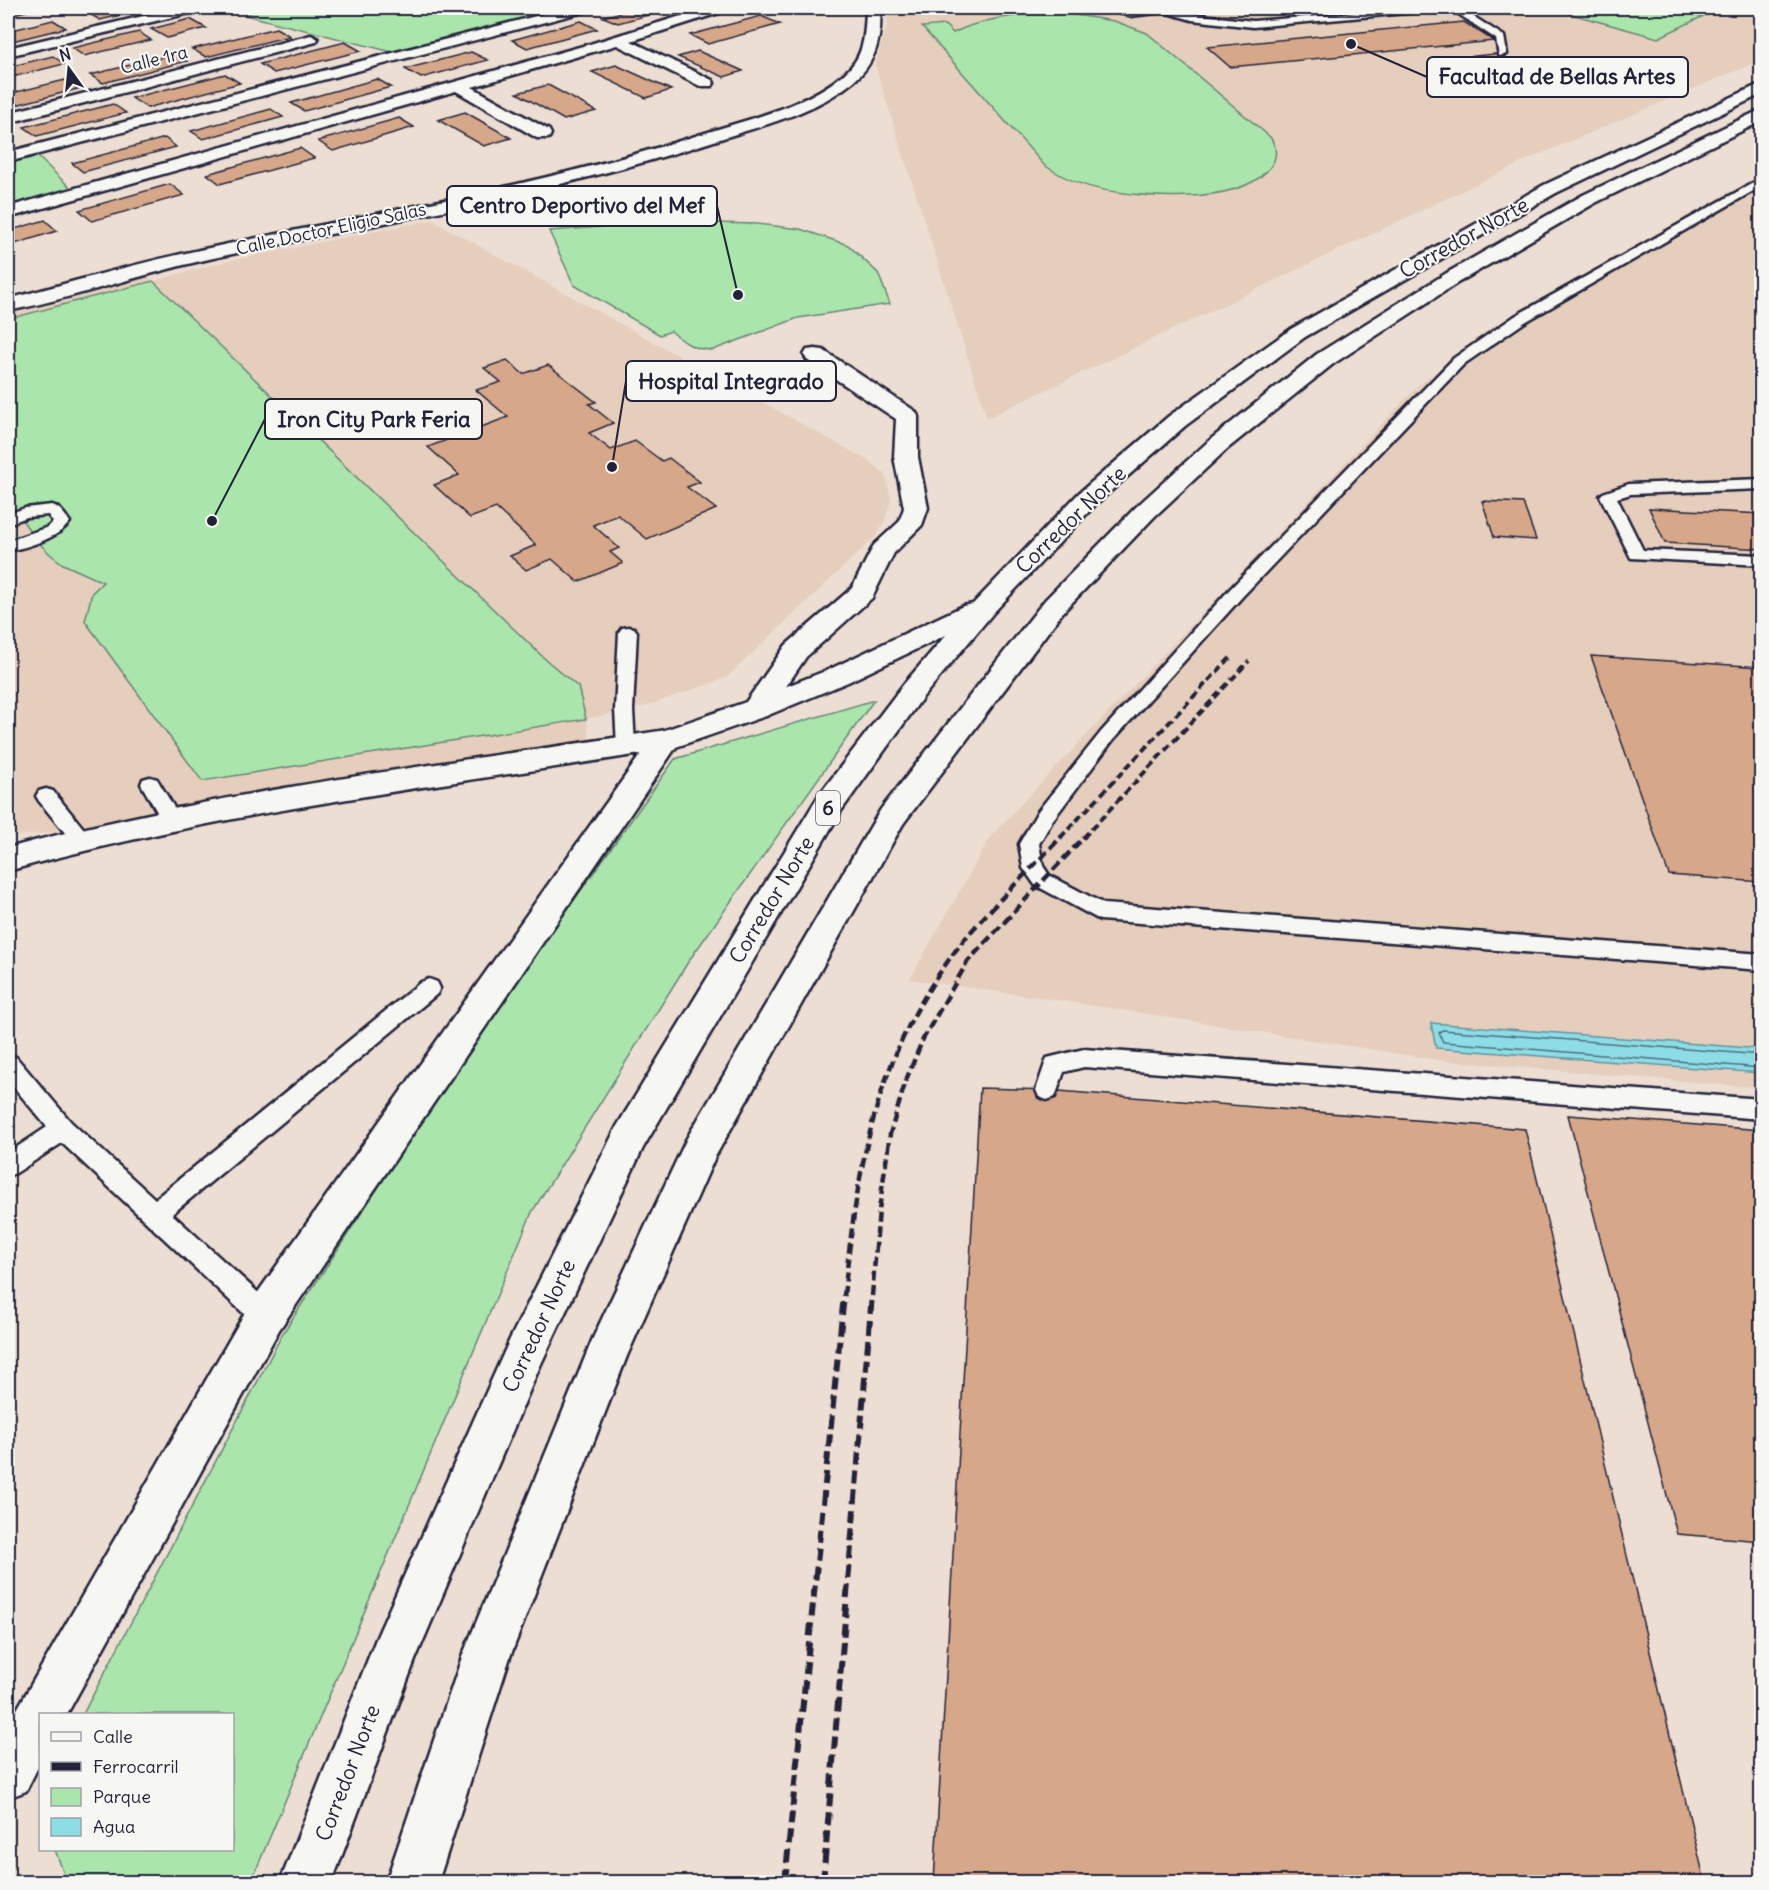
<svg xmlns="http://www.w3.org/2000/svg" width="1769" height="1890" viewBox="0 0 1769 1890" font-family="Delius,sans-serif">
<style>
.built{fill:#e5cebc}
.green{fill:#aae6ac;stroke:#668474;stroke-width:1.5}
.water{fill:#8ddee4;stroke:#6293a0;stroke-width:1.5}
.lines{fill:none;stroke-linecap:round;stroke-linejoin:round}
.shore{stroke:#4d6d7f;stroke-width:1.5}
.building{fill:#d6a788;stroke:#22223b;stroke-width:1.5}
.lane-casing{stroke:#22223b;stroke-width:5}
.street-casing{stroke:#22223b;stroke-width:5}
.secondary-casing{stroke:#22223b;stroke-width:5}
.highway-casing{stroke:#22223b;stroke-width:5}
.lane{fill:#f6f6f2;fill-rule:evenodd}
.street{fill:#f6f6f2;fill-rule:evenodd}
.secondary{fill:#f6f6f2;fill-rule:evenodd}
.highway{fill:#f6f6f2;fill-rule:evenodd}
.rail-far2{stroke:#22223b;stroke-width:4;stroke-dasharray:8 4;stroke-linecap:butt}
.rail-far1{stroke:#22223b;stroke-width:4.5;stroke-dasharray:10 4.5;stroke-linecap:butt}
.rail{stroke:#22223b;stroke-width:6;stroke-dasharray:13 6;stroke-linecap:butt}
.labels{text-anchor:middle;stroke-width:4.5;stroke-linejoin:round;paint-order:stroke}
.far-street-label{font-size:18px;fill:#22223b;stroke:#f6f6f2}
.shield{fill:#f6f6f2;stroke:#626272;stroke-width:1.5}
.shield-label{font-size:20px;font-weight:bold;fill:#22223b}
.street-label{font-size:21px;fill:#22223b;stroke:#f6f6f2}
.leader{fill:none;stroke:#22223b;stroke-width:2}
.callout-dot{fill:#22223b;stroke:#f6f6f2;stroke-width:2}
.callout{fill:#f6f6f2;stroke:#22223b;stroke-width:2}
.callout-label{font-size:22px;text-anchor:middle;font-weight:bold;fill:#22223b}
</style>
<rect width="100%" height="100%" fill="#ecded2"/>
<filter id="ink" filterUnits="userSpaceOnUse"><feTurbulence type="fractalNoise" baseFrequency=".0167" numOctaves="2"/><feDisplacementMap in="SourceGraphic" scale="12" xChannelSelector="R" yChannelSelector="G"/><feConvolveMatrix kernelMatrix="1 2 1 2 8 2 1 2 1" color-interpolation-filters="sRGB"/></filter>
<g filter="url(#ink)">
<g class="built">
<polygon points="886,8 1761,8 1761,60 1531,158 987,418 875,65 888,22"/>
<polygon points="1761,174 1761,1088 1438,1060 1071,1002 910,979 991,836 1418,386 1488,330"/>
<polygon points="432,220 869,461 885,474 891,499 885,520 876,536 726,678 646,706 586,719 592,752 171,819 8,837 8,305 144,270 153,281 227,261"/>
</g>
<g class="green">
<polygon points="261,8 563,8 392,52 245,15"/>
<polygon points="1574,8 1720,8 1658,38 1564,12"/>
<path d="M 1041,13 L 1063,13 L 1114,21 L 1147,33 L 1270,137 C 1277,147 1278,156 1271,166 C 1244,204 1157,198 1117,192 C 1090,189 1066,180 1044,165 L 922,27 L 945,25 L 953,33 C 980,19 1011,16 1041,13 Z"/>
<polygon points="32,151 78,195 8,213 8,158"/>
<path d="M 668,222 L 757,224 L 800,229 L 848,245 L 878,273 L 890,304 L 798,318 L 713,350 C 694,350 685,343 671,331 L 660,335 L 574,285 L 549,231 Z"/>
<polygon points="153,281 544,658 578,687 586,719 202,781 85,621 92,593 103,582 63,564 50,554 37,541 8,500 8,319"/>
<polygon points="874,700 690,959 532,1212 251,1882 67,1882 55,1850 232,1850 232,1714 83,1714 283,1333 486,1023 675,759"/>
</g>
<polygon class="water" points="1431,1023 1761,1049 1761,1073 1436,1048"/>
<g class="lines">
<polyline class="shore" points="1762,1055 1442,1030 1439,1033 1443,1042 1762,1068"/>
</g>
<g class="building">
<polygon points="8,8 40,8 8,15"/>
<polygon points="105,8 152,8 100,20 86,12"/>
<polygon points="637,8 674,8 618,23 603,17"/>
<polygon points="761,16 780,24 708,44 690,35"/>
<polygon points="190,19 206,28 167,38 151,29"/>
<polygon points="53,20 66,28 8,42 8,31"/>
<polygon points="581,21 597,29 527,48 512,40"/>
<polygon points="1464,22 1494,41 1230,67 1207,47"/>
<polygon points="276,28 290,36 206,57 192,49"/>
<polygon points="139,32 151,40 84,56 72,48"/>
<polygon points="345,42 361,51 274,73 260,64"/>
<polygon points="698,51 743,71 724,77 678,57"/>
<polygon points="471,52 488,60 421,78 405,69"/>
<polygon points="174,54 187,61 103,83 90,75"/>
<polygon points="1495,54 1523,71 1470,77 1444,59"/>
<polygon points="53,56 64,64 8,78 8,67"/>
<polygon points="616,65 671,90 646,98 592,72"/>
<polygon points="225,74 240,83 147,108 132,98"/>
<polygon points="377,79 391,87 304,111 291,103"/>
<polygon points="65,80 78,89 8,107 8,94"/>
<polygon points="548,85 596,111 564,120 517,93"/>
<polygon points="113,104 126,113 37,136 24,127"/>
<polygon points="271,109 283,117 203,139 191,131"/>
<polygon points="465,112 511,138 484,146 438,120"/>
<polygon points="399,118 414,127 333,151 318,141"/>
<polygon points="165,138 176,147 83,172 72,163"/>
<polygon points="300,148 314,158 220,184 207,174"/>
<polygon points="170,184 184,195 92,221 79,210"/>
<polygon points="45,220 57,231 8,246 8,231"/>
<polygon points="507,360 523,374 548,365 596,402 589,404 613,423 589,433 611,450 635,441 662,461 669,458 700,482 687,487 716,509 647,539 618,515 593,525 619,548 610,552 623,563 578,582 552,559 526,570 510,556 536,545 496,508 470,518 434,485 459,475 428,447 508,417 476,390 501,382 484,368"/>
<polygon points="1482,501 1523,503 1536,540 1494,537"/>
<polygon points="1649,508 1762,514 1762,549 1665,543"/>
<polygon points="1591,656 1762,667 1762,882 1669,875"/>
<polygon points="980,1088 1047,1090 1525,1129 1705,1882 934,1882"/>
<polygon points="1568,1115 1762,1130 1762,1541 1677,1534"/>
</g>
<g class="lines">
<g class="lane-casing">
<g id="lane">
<polygon points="1105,8 1138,11 1169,8 1193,14 1253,21 1420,8 1460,8 1504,36 1507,54 1499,56 1496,39 1451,9 1253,27 1192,20 1164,12 1131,16 1114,12"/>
<polygon points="1762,178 1762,186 1525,322 1464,364 1242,597 1113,740 1052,821 1039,844 1043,866 1049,875 1104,904 1762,954 1762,970 1100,920 1035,885 1023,868 1019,844 1038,811 1101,732 1230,589 1454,358 1515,316"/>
<polygon points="1762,479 1762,489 1631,494 1617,498 1643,550 1762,555 1762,565 1631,558 1600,496 1603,493 1629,484"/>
<path d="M 52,505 C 60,507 65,515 70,522 C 57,539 28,547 8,551 L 8,541 L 48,527 L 53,522 L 48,515 L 27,517 L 8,524 L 8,514 L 25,508 Z"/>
<polygon points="628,627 634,628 637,632 633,710 635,746 633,750 626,752 619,750 617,746 615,710 619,632 622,628"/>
<polygon points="150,777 157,779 181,819 178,824 171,826 164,824 141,784 143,779"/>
<polygon points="46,789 53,791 88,834 91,839 88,844 81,846 74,844 39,801 36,796 39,791"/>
<polygon points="429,979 437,982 440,988 437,994 172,1214 274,1307 278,1316 274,1325 265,1328 256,1325 62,1143 16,1173 8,1176 8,1153 47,1127 8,1080 8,1055 16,1057 71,1122 155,1199 421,982"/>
<polygon points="1084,1049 1762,1099 1762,1119 1084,1067 1064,1072 1055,1097 1047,1100 1039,1097 1036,1090 1047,1058"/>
</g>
</g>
<g class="street-casing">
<g id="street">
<polygon points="177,8 200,8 198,11 8,56 8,48"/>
<polygon points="567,8 589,8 587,11 8,162 8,152"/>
<polygon points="707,8 727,8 725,11 631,41 712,80 714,83 712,86 700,86 617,45 472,87 549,130 551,134 549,138 537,138 456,91 8,218 8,207 590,44"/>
<polygon points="311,35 318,39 316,42 8,123 8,113"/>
<polygon points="815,349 823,350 915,411 918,416 918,457 928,508 922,525 894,553 872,598 806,657 766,716 756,718 746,716 742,709 746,702 786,645 852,588 874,545 899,522 904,508 894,457 896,419 807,360 804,355 807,350"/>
<path d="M 666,730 L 676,733 L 680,740 L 676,747 L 279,1330 L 67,1714 L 40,1714 L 40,1763 L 26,1791 L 8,1798 L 8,1725 L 251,1302 L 641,754 C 429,787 215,813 8,871 L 8,848 C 223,789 446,764 666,730 Z"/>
</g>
</g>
<g class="secondary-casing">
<path id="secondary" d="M 866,8 L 880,8 C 882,36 877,62 854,81 C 815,113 764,125 717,140 C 551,194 379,223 209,259 C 141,274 75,298 8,311 L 8,299 C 75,281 141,262 209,248 C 375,213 541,186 702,134 C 751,118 806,107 845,73 C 865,56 865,33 866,8 Z"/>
</g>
<g class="highway-casing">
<g id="highway">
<polygon points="1762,83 1762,94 1556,193 1305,337 1185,426 1097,503 994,612 923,697 841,811 643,1148 540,1366 415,1660 332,1882 280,1882 376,1639 510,1339 617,1126 819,795 903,685 946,635 848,682 766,716 676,747 666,750 656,747 652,740 656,733 746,702 828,670 963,606 973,604 1079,493 1169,416 1291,329 1544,185"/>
<polygon points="1762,109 1762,121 1595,203 1459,282 1333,364 1227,449 1154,517 1063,612 903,824 715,1157 627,1356 510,1657 438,1882 386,1882 462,1657 593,1338 687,1138 881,809 1045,600 1136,507 1211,439 1317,354 1445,274 1583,195"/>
</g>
</g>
<use href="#lane" class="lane"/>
<use href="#street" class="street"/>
<use href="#secondary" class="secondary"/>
<use href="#highway" class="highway"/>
<g class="rail-far2">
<polyline points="1060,838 1232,656"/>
<polyline points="1083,838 1249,661"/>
</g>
<g class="rail-far1">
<path d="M 844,1296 C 857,1173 873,1065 948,961 C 980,916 1024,877 1062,836"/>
<polyline points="872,1296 879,1210 890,1134 906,1080 923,1039 968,961 1085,836"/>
</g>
<g class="rail">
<polyline points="785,1882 844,1295"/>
<polyline points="823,1882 872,1295"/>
</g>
</g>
</g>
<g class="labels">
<g class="far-street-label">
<text transform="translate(154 60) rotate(-14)" y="6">Calle 1ra</text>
<text transform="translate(331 229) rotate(-12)" y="6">Calle Doctor Eligio Salas</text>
</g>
<rect class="shield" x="816" y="791" width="24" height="34" rx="4.5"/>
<g class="shield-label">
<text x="828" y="815">6</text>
</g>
<g class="street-label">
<text transform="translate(1464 238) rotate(-29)" y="7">Corredor Norte</text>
<text transform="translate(1071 520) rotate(-44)" y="7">Corredor Norte</text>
<text transform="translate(772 900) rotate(-59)" y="7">Corredor Norte</text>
<text transform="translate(539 1326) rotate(-65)" y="7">Corredor Norte</text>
<text transform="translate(348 1773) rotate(-69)" y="7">Corredor Norte</text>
</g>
</g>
<path class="leader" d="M1351 44L1427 77M738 295L717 206M612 467L626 381M212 521L265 419"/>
<g class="callout-dot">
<circle cx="1351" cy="44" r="6"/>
<circle cx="738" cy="295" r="6"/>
<circle cx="612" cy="467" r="6"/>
<circle cx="212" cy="521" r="6"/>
</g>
<g class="callout">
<rect x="1427" y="57" width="261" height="40" rx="6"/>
<rect x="447" y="186" width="270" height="40" rx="6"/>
<rect x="626" y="361" width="210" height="40" rx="6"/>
<rect x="265" y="399" width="217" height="40" rx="6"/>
</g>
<g class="callout-label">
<text x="1557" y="84">Facultad de Bellas Artes</text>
<text x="582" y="213">Centro Deportivo del Mef</text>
<text x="731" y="389">Hospital Integrado</text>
<text x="374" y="427">Iron City Park Feria</text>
</g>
<rect width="1769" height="1890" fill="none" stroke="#f6f6f2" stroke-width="30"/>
<rect x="15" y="15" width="1739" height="1860" fill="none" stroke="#22223b" stroke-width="2" filter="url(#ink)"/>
<rect x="39" y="1713" width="195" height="138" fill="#f6f6f2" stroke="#a1a1a9" stroke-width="1.5"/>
<rect x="51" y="1732" width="30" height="9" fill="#f6f6f2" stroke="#a1a1a9" stroke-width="1.5"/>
<text x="93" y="1743" font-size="18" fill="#22223b">Calle</text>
<rect x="51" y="1762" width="30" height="9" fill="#22223b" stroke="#a1a1a9" stroke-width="1.5"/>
<text x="93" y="1773" font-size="18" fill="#22223b">Ferrocarril</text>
<rect x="51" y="1788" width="30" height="18" fill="#aae6ac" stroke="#a1a1a9" stroke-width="1.5"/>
<text x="93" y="1803" font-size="18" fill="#22223b">Parque</text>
<rect x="51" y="1818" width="30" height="18" fill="#8ddee4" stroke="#a1a1a9" stroke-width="1.5"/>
<text x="93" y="1833" font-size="18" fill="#22223b">Agua</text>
<g transform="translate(69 69) rotate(345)" stroke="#f6f6f2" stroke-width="4.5" paint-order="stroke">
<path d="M0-4.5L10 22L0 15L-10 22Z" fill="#22223b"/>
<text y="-9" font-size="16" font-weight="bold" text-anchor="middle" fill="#22223b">N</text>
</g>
</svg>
